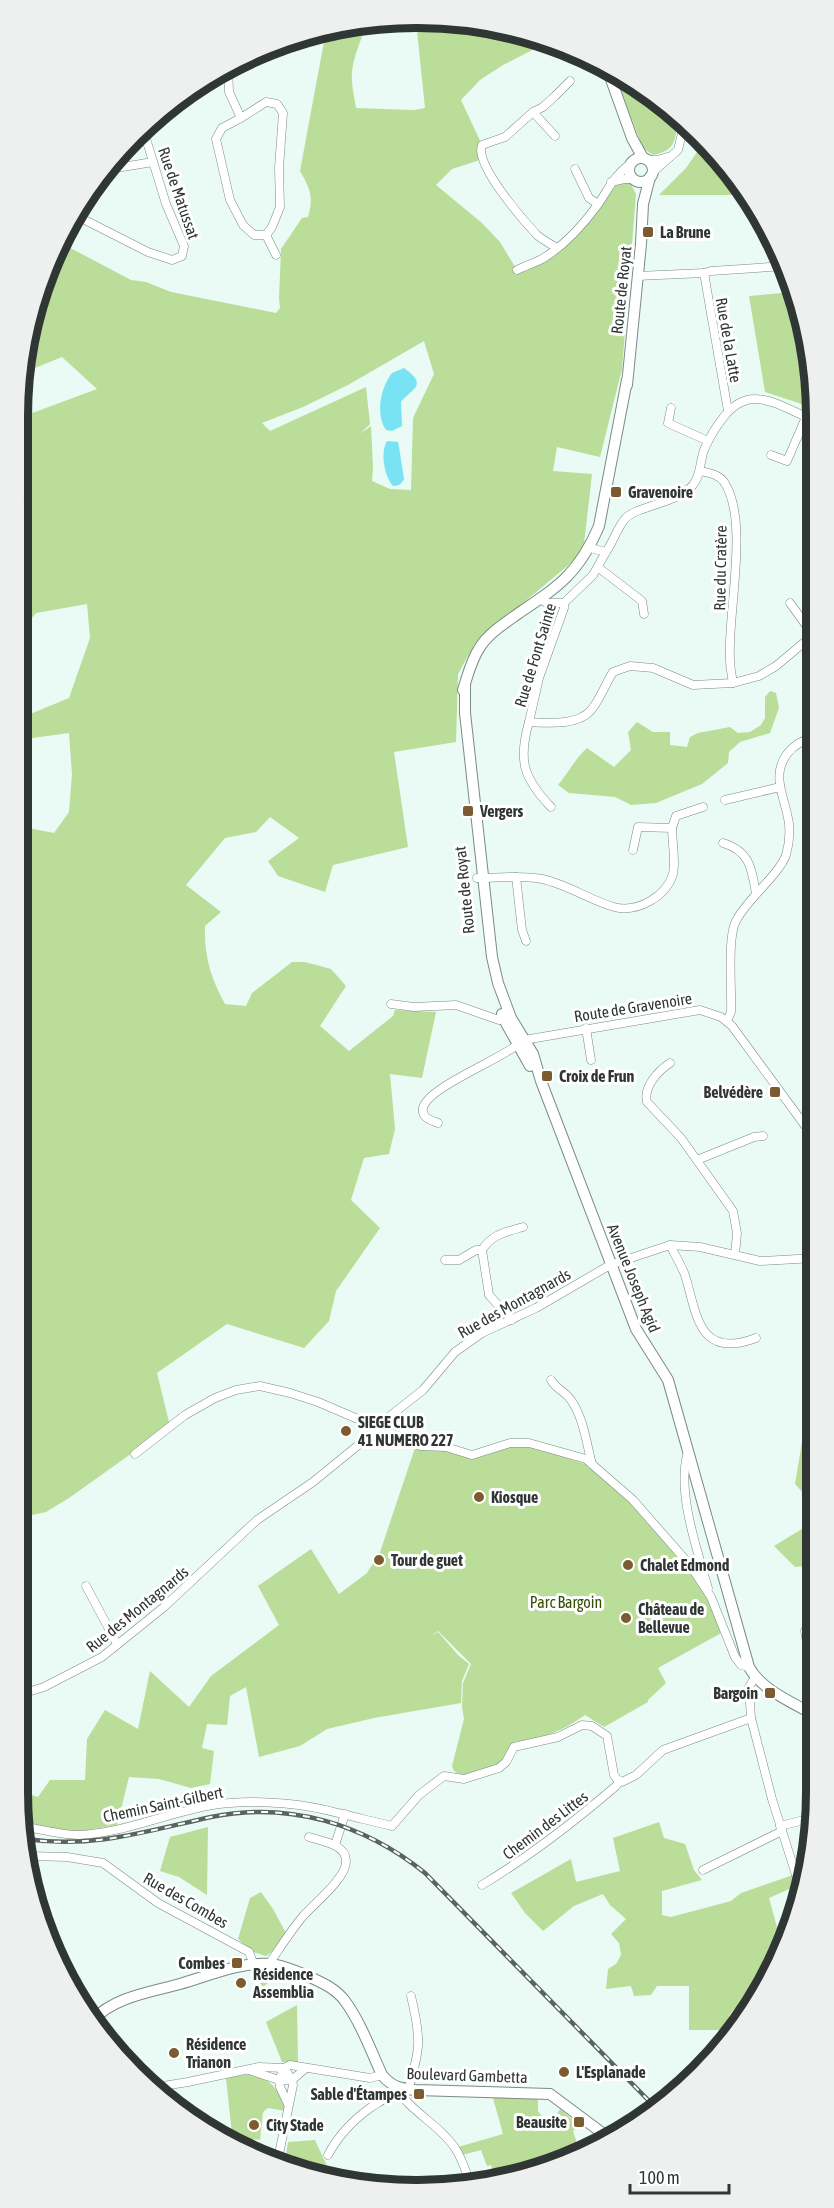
<svg xmlns="http://www.w3.org/2000/svg" width="834" height="2208" viewBox="0 0 834 2208" font-family="'Asap Condensed',sans-serif">
<style>
.green{fill:#badd99;fill-rule:evenodd}
.water{fill:#7ae3f3}
.lines{fill:none;stroke-linecap:round;stroke-linejoin:round}
.minor-casing{stroke:#7b8b84;stroke-width:9}
.major-casing{stroke:#7b8b84;stroke-width:12}
.minor{stroke:#fff;stroke-width:8}
.major{stroke:#fff;stroke-width:10}
.rail-casing{stroke:#59635f;stroke-width:4.5}
.rail{stroke:#fff;stroke-width:2;stroke-dasharray:7;stroke-linecap:butt}
.poi-dot{fill:#7c5b31;stroke:#fff;stroke-width:2}
.labels{text-anchor:middle;stroke-width:6;stroke-linejoin:round;paint-order:stroke}
.street-label{font-size:16px;fill:#2f3633;stroke:#fff}
.poi-label{font-size:16px;font-weight:bold;fill:#2f3633;stroke:#fff;text-anchor:start}
.park-label{font-size:16px;fill:#314f02;stroke:#fff}
.rim{fill:none;stroke:#2f3633;stroke-width:8}
</style>
<rect width="100%" height="100%" fill="#e9fbf4"/>
<g class="green">
<path d="M 443,19 L 521,32 L 546,43 L 503,65 L 480,80 L 461,100 L 482,145 L 483,159 L 452,169 L 436,185 L 482,223 L 500,242 L 517,270 L 542,259 L 594,209 L 610,183 L 628,179 L 636,194 L 622,369 L 600,457 L 557,447 L 553,471 L 592,474 L 583,553 L 475,643 L 458,674 L 456,742 L 394,752 L 408,847 L 333,865 L 325,892 L 278,876 L 268,861 L 299,838 L 270,817 L 256,832 L 225,838 L 186,885 L 221,912 L 205,926 C 204,957 211,978 225,1004 L 246,1006 L 252,993 L 292,962 L 305,962 L 331,969 L 346,986 L 320,1026 L 349,1051 L 393,1016 L 395,1010 L 436,1012 L 422,1078 L 390,1074 L 395,1129 L 389,1154 L 364,1158 L 351,1200 L 380,1228 L 336,1291 L 329,1321 L 304,1348 L 227,1324 L 157,1373 L 170,1426 L 69,1498 L 46,1512 L 18,1518 L 18,826 L 54,833 L 69,812 L 72,774 L 69,733 L 18,740 L 18,719 L 69,698 L 90,638 L 87,604 L 36,613 L 18,635 L 18,417 L 32,313 L 59,242 L 131,280 L 146,282 L 171,292 L 276,313 L 280,308 L 279,299 L 281,249 L 302,218 L 308,217 C 314,196 310,189 300,171 L 326,31 L 368,21 C 362,38 350,62 352,81 C 352,90 355,99 356,108 L 414,110 L 425,108 L 417,31 L 393,20 ZM 424,341 L 434,374 L 413,418 L 411,490 L 390,489 L 372,481 L 373,467 L 371,426 L 360,434 L 370,424 L 366,387 L 270,431 L 262,423 L 303,407 L 348,385 ZM 62,357 L 97,389 L 27,415 L 35,368 Z"/>
<path d="M 614,74 L 641,87 L 650,110 L 663,106 L 678,120 C 675,141 676,150 653,155 L 643,148 Z"/>
<polygon points="704,142 717,154 743,195 659,195 686,168"/>
<polygon points="793,292 813,365 813,406 811,407 765,392 749,296"/>
<path d="M 770,691 L 776,693 L 779,708 L 770,733 L 740,742 L 729,752 L 728,763 L 702,784 L 656,803 L 631,805 L 615,797 L 569,793 L 558,785 C 568,773 575,759 587,748 L 614,767 L 631,750 L 628,732 L 637,722 L 653,732 L 670,732 L 670,745 L 687,747 L 690,737 L 698,733 L 730,727 L 738,733 L 750,732 L 761,725 L 765,718 L 765,697 Z"/>
<polygon points="815,1427 815,1506 795,1484 803,1436"/>
<path d="M 522,1446 L 540,1449 L 585,1464 L 593,1468 L 608,1480 L 671,1546 L 704,1591 L 723,1632 L 658,1668 L 666,1683 L 648,1700 L 648,1702 L 604,1727 L 585,1715 C 558,1734 546,1736 514,1742 L 510,1745 L 503,1762 L 464,1777 L 454,1771 L 452,1766 L 464,1719 L 462,1707 L 463,1683 L 471,1664 L 438,1631 L 431,1636 L 438,1632 L 458,1655 L 469,1664 L 462,1681 L 461,1703 L 374,1718 L 327,1729 L 300,1746 L 259,1757 L 246,1687 L 230,1696 L 227,1725 L 207,1724 L 202,1748 L 214,1751 L 210,1784 L 191,1788 L 159,1779 L 129,1777 L 117,1825 L 76,1832 L 23,1824 L 18,1791 L 38,1797 L 50,1780 L 85,1780 L 87,1739 L 105,1710 L 138,1729 L 150,1671 L 189,1707 L 211,1676 L 279,1625 L 258,1586 L 311,1549 L 339,1594 L 367,1573 L 380,1552 L 415,1448 L 453,1452 L 474,1459 L 507,1447 Z"/>
<polygon points="815,1521 815,1565 795,1567 774,1546"/>
<polygon points="659,1822 664,1838 685,1844 694,1870 702,1880 662,1891 662,1915 671,1917 731,1901 741,1893 793,1875 796,1886 769,1898 778,1931 785,1941 775,1968 751,2007 734,2009 729,2016 730,2024 719,2030 689,2030 689,1986 657,1986 651,1995 634,1996 631,1986 606,1989 608,1969 616,1964 621,1955 619,1943 611,1934 626,1919 610,1905 603,1894 574,1906 543,1931 525,1913 511,1893 571,1859 576,1882 620,1871 613,1838"/>
<polygon points="208,1827 207,1895 179,1877 160,1871 170,1837"/>
<polygon points="261,1892 273,1909 286,1933 277,1948 266,1956 253,1952 238,1939 250,1898"/>
<polygon points="270,1970 281,1972 263,1987 251,1971"/>
<polygon points="297,2005 298,2062 282,2062 266,2022"/>
<path d="M 248,2074 C 277,2080 275,2091 292,2112 L 268,2108 L 263,2112 L 260,2140 L 245,2138 L 243,2148 L 233,2143 L 226,2078 Z"/>
<polygon points="493,2098 538,2098 538,2111 541,2115 539,2123 551,2125 560,2109 579,2125 573,2131 578,2147 566,2156 567,2160 494,2182 497,2180 491,2165 487,2166 481,2150 462,2155 458,2147 503,2134"/>
<polygon points="315,2140 333,2179 284,2166 288,2142"/>
</g>
<g class="water">
<path d="M 404,368 C 429,386 412,388 401,402 L 402,426 L 392,431 L 386,430 C 375,413 381,387 392,373 Z"/>
<path d="M 387,441 L 398,442 L 399,447 L 404,479 C 401,484 399,486 393,486 C 384,476 380,452 387,441 Z"/>
</g>
<g class="lines">
<g class="minor-casing">
<g id="minor">
<polyline points="228,67 229,92 241,118 266,102 277,104 283,113 279,168 280,207 272,227 266,235"/>
<polyline points="533,112 555,136"/>
<polyline points="241,118 222,128 216,139 230,200 243,225 254,235 266,235 276,255"/>
<polyline points="647,160 657,160 671,156"/>
<polyline points="575,169 589,198 598,204"/>
<polyline points="104,170 153,162"/>
<polyline points="652,173 678,150 684,125"/>
<polyline points="611,182 624,179 633,179"/>
<polyline points="75,215 148,252 172,260 182,256 184,246 166,204 143,129"/>
<path d="M 557,248 C 550,244 543,240 537,235 C 523,220 474,164 482,145 L 505,137 L 533,112 L 543,107 L 555,96 L 570,81"/>
<path d="M 517,270 C 525,266 534,263 542,259 C 562,247 582,226 596,207 C 608,191 613,176 630,164"/>
<polyline points="704,273 728,411"/>
<polyline points="637,276 704,273 711,271 786,266"/>
<polyline points="671,408 668,423 708,441"/>
<polyline points="771,455 787,461 806,417"/>
<path d="M 700,471 C 708,473 719,474 724,482 C 750,520 727,615 730,660 C 730,668 732,676 733,683"/>
<path d="M 590,548 L 606,552 C 613,542 617,529 624,520 C 634,506 677,504 693,485 C 701,475 700,461 704,450 C 709,438 715,428 723,418 C 750,382 779,406 813,420"/>
<path d="M 606,552 L 593,575 L 564,603 L 564,608 L 539,678 L 529,722 C 548,723 579,726 592,709 C 600,699 606,683 613,672 L 630,666 L 653,668 L 693,685 L 733,683 L 759,676 L 776,666 L 813,635"/>
<polyline points="599,568 642,601 644,614"/>
<polyline points="540,599 547,603 564,603"/>
<polyline points="790,603 813,635"/>
<path d="M 529,722 C 518,760 523,778 551,807"/>
<polyline points="725,800 780,787"/>
<path d="M 723,843 C 750,851 752,869 756,894"/>
<polyline points="633,850 638,827 672,828 676,816 703,807"/>
<polyline points="516,877 522,930 526,941"/>
<path d="M 477,878 C 498,878 521,875 542,879 C 567,884 589,900 614,907 C 637,913 666,897 673,874 C 676,861 672,842 672,828"/>
<polyline points="391,1004 414,1007 456,1005 499,1020 507,1019"/>
<path d="M 727,1021 L 731,1012 C 732,991 727,937 736,921 C 746,900 779,875 786,855 C 789,845 790,834 789,824 C 786,799 770,777 787,754 C 794,745 802,740 813,738"/>
<polyline points="586,1028 591,1060"/>
<path d="M 670,1063 C 658,1071 643,1087 647,1102 L 681,1138 L 733,1211 L 737,1233 L 735,1255"/>
<path d="M 438,1123 C 431,1120 421,1118 423,1108 C 427,1087 505,1058 524,1040 L 700,1010 L 721,1017 L 732,1026 L 806,1127 L 814,1135"/>
<polyline points="697,1160 754,1137 763,1136"/>
<path d="M 670,1245 C 675,1255 681,1265 685,1275 C 697,1314 698,1360 756,1338"/>
<polyline points="445,1260 459,1260 476,1250 482,1250"/>
<path d="M 512,1320 L 489,1295 L 482,1250 C 492,1234 506,1232 523,1227"/>
<path d="M 551,1380 C 556,1389 565,1391 571,1400 C 584,1419 586,1442 592,1464"/>
<path d="M 688,1452 C 676,1491 697,1549 708,1588"/>
<polyline points="135,1454 185,1415 215,1398 236,1390 260,1386 290,1393 318,1402 421,1446 446,1447 472,1455 510,1443 529,1443 586,1459 633,1500 690,1565 711,1597 735,1657 741,1665 749,1667"/>
<polyline points="86,1586 117,1644"/>
<polyline points="816,1617 810,1621 805,1631 816,1695"/>
<polyline points="755,1677 749,1687 751,1718 772,1799 802,1894"/>
<polyline points="18,1695 44,1687 102,1657 164,1607 257,1520 313,1482 367,1438 376,1427 423,1390 455,1352 482,1333 536,1308 610,1265 670,1245 700,1247 760,1261 815,1258"/>
<polyline points="780,1826 812,1818"/>
<path d="M 24,1827 C 42,1829 60,1835 78,1835 C 130,1833 178,1807 230,1803 C 264,1800 305,1804 338,1813 C 356,1817 374,1822 392,1826 L 419,1795 L 444,1776 L 464,1779 L 499,1768 L 506,1762 L 514,1747 L 558,1737 L 582,1725 L 592,1726 L 607,1736 L 614,1775 L 617,1779 L 622,1782 L 636,1775 L 663,1750 L 751,1718"/>
<polyline points="335,1845 345,1814"/>
<polyline points="29,1856 67,1857 103,1863 158,1903 249,1952 254,1965"/>
<polyline points="703,1870 782,1831"/>
<path d="M 482,1885 C 530,1856 574,1822 616,1786 L 619,1781"/>
<path d="M 269,1964 C 280,1948 291,1930 304,1915 C 315,1903 347,1877 346,1861 C 346,1844 321,1841 309,1837"/>
<polyline points="306,2068 292,2080 279,2080 284,2068 290,2065 370,2078 382,2075"/>
<polyline points="249,2070 279,2080 280,2087 288,2104"/>
<polyline points="157,2087 188,2082 259,2067 284,2068 292,2080 293,2085 277,2164"/>
<path d="M 408,2090 C 421,2048 421,2038 411,1996"/>
<path d="M 328,2155 C 338,2136 352,2121 370,2108 C 380,2101 389,2098 396,2087 C 410,2112 439,2124 455,2148 C 462,2158 466,2172 470,2183"/>
</g>
</g>
<g class="major-casing">
<g id="major">
<polyline points="608,71 632,138 643,158"/>
<circle cx="641" cy="170" r="12"/>
<polyline points="627,385 641,244 643,204 650,177"/>
<path d="M 465,684 L 465,713 L 492,957 L 498,983 L 511,1018 L 533,1054 L 541,1081 L 636,1329 L 668,1380 L 749,1667 C 761,1690 794,1703 816,1716"/>
<path d="M 463,690 C 468,675 471,660 480,647 C 489,633 505,623 519,613 C 559,586 579,573 599,526 L 627,380"/>
<polyline points="502,1014 506,1023 530,1066"/>
<path d="M 93,2020 C 114,1997 151,1992 180,1984 C 208,1976 240,1962 269,1964 C 283,1965 299,1972 312,1978 C 325,1984 337,1990 345,2001 C 361,2023 371,2051 382,2075 C 392,2087 401,2089 416,2090 L 550,2094 L 609,2138"/>
</g>
</g>
<use href="#minor" class="minor"/>
<use href="#major" class="major"/>
<g class="rail-casing">
<path id="rail" d="M 26,1839 C 92,1849 147,1831 211,1817 C 289,1801 364,1824 425,1873 L 655,2107"/>
</g>
<use href="#rail" class="rail"/>
</g>
<g class="poi-dot">
<rect x="642" y="226" width="12" height="12" rx="3"/>
<rect x="610" y="486" width="12" height="12" rx="3"/>
<rect x="462" y="805" width="12" height="12" rx="3"/>
<rect x="541" y="1070" width="12" height="12" rx="3"/>
<rect x="769" y="1086" width="12" height="12" rx="3"/>
<circle cx="346" cy="1431" r="6"/>
<circle cx="479" cy="1497" r="6"/>
<circle cx="379" cy="1560" r="6"/>
<circle cx="628" cy="1565" r="6"/>
<circle cx="626" cy="1618" r="6"/>
<rect x="764" y="1687" width="12" height="12" rx="3"/>
<rect x="231" y="1957" width="12" height="12" rx="3"/>
<circle cx="241" cy="1983" r="6"/>
<circle cx="174" cy="2053" r="6"/>
<circle cx="564" cy="2072" r="6"/>
<rect x="413" y="2088" width="12" height="12" rx="3"/>
<rect x="573" y="2116" width="12" height="12" rx="3"/>
<circle cx="254" cy="2125" r="6"/>
</g>
<g class="labels">
<g class="street-label">
<text transform="translate(179 193) rotate(71)" y="6">Rue de Matussat</text>
<text transform="translate(621 290) rotate(-84)" y="6">Route de Royat</text>
<text transform="translate(729 340) rotate(80)" y="6">Rue de la Latte</text>
<text transform="translate(720 568) rotate(-89)" y="6">Rue du Cratère</text>
<text transform="translate(535 655) rotate(-73)" y="6">Rue de Font Sainte</text>
<text transform="translate(464 890) rotate(-96)" y="6">Route de Royat</text>
<text transform="translate(633 1007) rotate(-9)" y="6">Route de Gravenoire</text>
<text transform="translate(634 1278) rotate(68)" y="6">Avenue Joseph Agid</text>
<text transform="translate(514 1303) rotate(-29)" y="6">Rue des Montagnards</text>
<text transform="translate(137 1609) rotate(-39)" y="6">Rue des Montagnards</text>
<text transform="translate(163 1804) rotate(-12)" y="6">Chemin Saint-Gilbert</text>
<text transform="translate(545 1825) rotate(-37)" y="6">Chemin des Littes</text>
<text transform="translate(186 1900) rotate(30)" y="6">Rue des Combes</text>
<text transform="translate(467 2075) rotate(2)" y="6">Boulevard Gambetta</text>
</g>
<g class="poi-label">
<text x="660" y="238">La Brune</text>
<text x="628" y="498">Gravenoire</text>
<text x="480" y="817">Vergers</text>
<text x="559" y="1082">Croix de Frun</text>
<text x="763" y="1098" text-anchor="end">Belvédère</text>
<text x="358" y="1428">SIEGE CLUB<tspan x="358" dy="18">41 NUMERO 227</tspan></text>
<text x="491" y="1503">Kiosque</text>
<text x="391" y="1566">Tour de guet</text>
<text x="640" y="1571">Chalet Edmond</text>
<text x="638" y="1615">Château de<tspan x="638" dy="18">Bellevue</tspan></text>
<text x="758" y="1699" text-anchor="end">Bargoin</text>
<text x="225" y="1969" text-anchor="end">Combes</text>
<text x="253" y="1980">Résidence<tspan x="253" dy="18">Assemblia</tspan></text>
<text x="186" y="2050">Résidence<tspan x="186" dy="18">Trianon</tspan></text>
<text x="576" y="2078">L'Esplanade</text>
<text x="407" y="2100" text-anchor="end">Sable d'Étampes</text>
<text x="567" y="2128" text-anchor="end">Beausite</text>
<text x="266" y="2131">City Stade</text>
</g>
<g class="park-label">
<text x="566" y="1608">Parc Bargoin</text>
</g>
</g>
<path d="M0 0H834V2208H0ZM416 28H418A388 388 0 0 1 806 416V1792A388 388 0 0 1 418 2180H416A388 388 0 0 1 28 1792V416A388 388 0 0 1 416 28Z" fill="#eeefef" fill-rule="evenodd"/>
<path class="rim" d="M416 28H418A388 388 0 0 1 806 416V1792A388 388 0 0 1 418 2180H416A388 388 0 0 1 28 1792V416A388 388 0 0 1 416 28Z"/>
<path d="M630 2184v9h99v-9" fill="none" stroke="#2f3633" stroke-width="3"/>
<text x="639" y="2184" font-size="18" fill="#2f3633" stroke="#ffffff" stroke-width="4.5" paint-order="stroke">100 m</text>
</svg>
